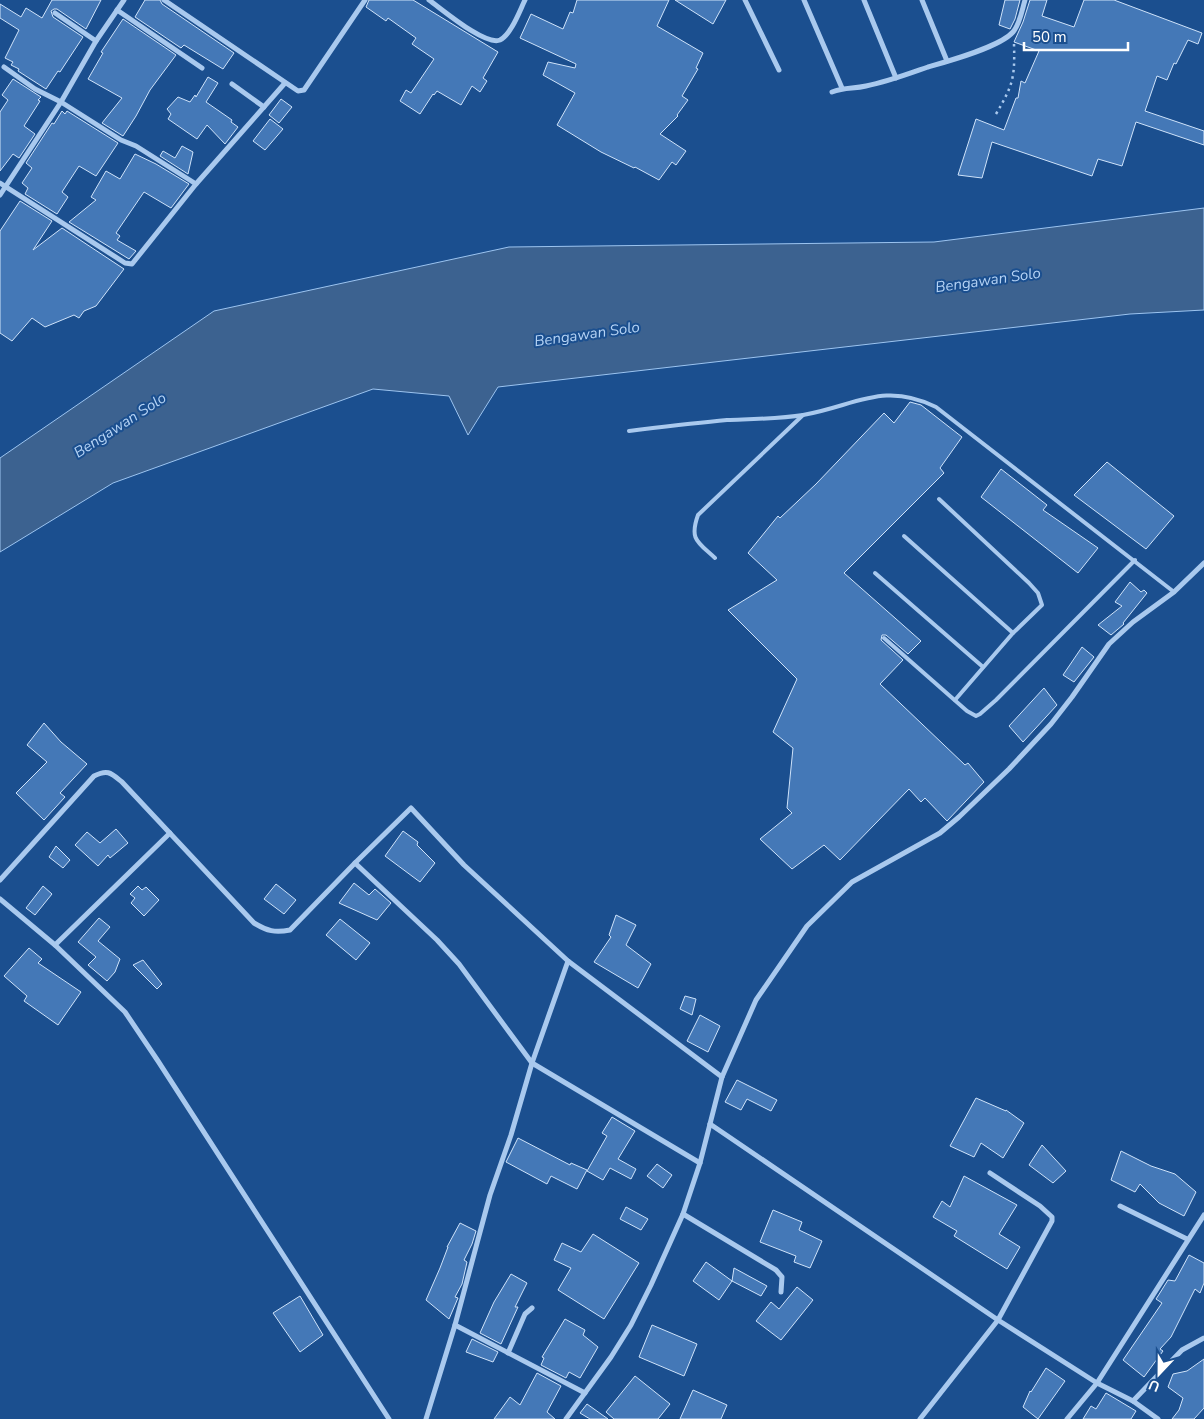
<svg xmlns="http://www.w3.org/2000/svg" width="1204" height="1419" viewBox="0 0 1204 1419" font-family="'Nunito Sans',sans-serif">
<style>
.water{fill:#3c6290;stroke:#9cc4f0}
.building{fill:#4478b7;stroke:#cfe3fa}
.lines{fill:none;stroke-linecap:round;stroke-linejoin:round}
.path{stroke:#a9c9ee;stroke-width:2.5;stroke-dasharray:2.5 4;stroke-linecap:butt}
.lane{stroke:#a9c9ee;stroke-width:4}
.street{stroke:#a9c9ee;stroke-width:5}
.labels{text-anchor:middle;stroke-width:4;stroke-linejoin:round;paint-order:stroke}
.water-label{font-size:15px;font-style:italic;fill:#b5d3f5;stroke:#1b4f8f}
</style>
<rect width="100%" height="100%" fill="#1b4f8f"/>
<polygon class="water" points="1204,208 1204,310 1130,314 498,387 468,435 449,396 373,389 113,483 0,552 0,458 214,311 509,247 934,242"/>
<g class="building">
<polygon points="52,0 101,0 86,29 57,9 54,9 51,11 53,17 83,37 60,72 58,71 46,89 18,71 19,69 11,65 13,62 5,58 19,30 0,18 0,4 21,17 26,8 42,18"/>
<polygon points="145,0 160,0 162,4 234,53 223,69 184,45 181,48 135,17"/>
<polygon points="369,0 413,0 498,52 483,78 487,81 480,92 472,86 461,105 437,91 434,95 433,94 420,114 400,101 406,90 411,93 434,59 412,44 416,38 388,18 386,21 366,7"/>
<polygon points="577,0 669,0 657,26 703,53 696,68 698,69 682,96 688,100 677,115 678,116 660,134 686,151 676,165 672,162 659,180 635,167 634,168 601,152 557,125 575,93 543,75 548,62 575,68 576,64 520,38 531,14 563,29 570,12 573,13"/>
<polygon points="675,0 726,0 713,24"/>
<polygon points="1005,0 1020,0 1015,19 1010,29 999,25"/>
<polygon points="1030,0 1047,0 1042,16 1074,27 1084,0 1114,0 1202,33 1198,44 1188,40 1176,64 1174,63 1167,80 1157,76 1145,111 1204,131 1204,145 1136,122 1122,166 1098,159 1092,176 992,142 982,178 958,175 976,119 1004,130 1016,98 1018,98 1021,81 1025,83 1039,51 1014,42 1023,22"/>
<polygon points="123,19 176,55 150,90 136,116 123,136 102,123 122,98 88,79 103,53 101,52"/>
<polygon points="208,77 218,83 206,102 232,120 231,122 238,127 225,144 207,125 197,139 168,119 171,114 167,109 178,97 190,102 195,95 196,97"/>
<polygon points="13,79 41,97 38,100 40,101 24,126 35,134 19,158 13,154 0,171 0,112 8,100 2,95"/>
<polygon points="281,99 292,107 279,123 269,115"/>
<polygon points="62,111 65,114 67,111 118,143 96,176 79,166 62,192 68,197 57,214 25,194 28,188 22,183 32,168 26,163 52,123 54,124"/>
<polygon points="270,119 283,129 265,150 253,141"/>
<polygon points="182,146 193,152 188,174 160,156 163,151 175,158"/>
<polygon points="135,154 156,164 189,184 171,208 144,192 116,233 120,236 117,240 136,251 129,259 69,222 96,200 91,197 106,171 120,179"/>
<polygon points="20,201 52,221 33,250 62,228 124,269 96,306 84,311 79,318 74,315 45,327 32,318 12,341 0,333 0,231"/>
<polygon points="910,402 921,405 962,437 940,468 944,473 844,573 921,641 908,654 886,635 882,635 881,640 903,660 880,684 965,765 968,763 984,782 947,821 925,798 921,802 909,789 840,860 824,845 792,869 760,839 792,813 787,808 793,748 773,732 797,679 728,610 777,580 748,553 778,516 780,518 816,484 884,413 894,423"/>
<polygon points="1107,462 1174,516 1146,549 1074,495"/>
<polygon points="1001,469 1047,505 1043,510 1098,548 1078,573 981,497"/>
<polygon points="1130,582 1141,592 1144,590 1147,593 1123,623 1124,624 1111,635 1098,625 1122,606 1115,602"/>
<polygon points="1082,647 1094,657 1074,682 1063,675"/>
<polygon points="1044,688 1057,705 1023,742 1009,726"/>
<polygon points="44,723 61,742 87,764 60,793 65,797 44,820 16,793 47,762 27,745"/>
<polygon points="116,829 128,843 110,858 108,855 98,866 75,845 87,832 100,843"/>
<polygon points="403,831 418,842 417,845 435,863 420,882 385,856"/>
<polygon points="56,846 70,860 63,868 49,857"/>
<polygon points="354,883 369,895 375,889 391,903 377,920 339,903"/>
<polygon points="276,884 296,900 284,914 264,899"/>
<polygon points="43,886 52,894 35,915 26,908"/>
<polygon points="138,886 142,890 146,887 159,900 144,916 131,903 135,898 130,894"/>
<polygon points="616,915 636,925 626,945 651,964 638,988 594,962 611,937 609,935"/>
<polygon points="99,918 110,927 98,941 120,959 115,972 107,981 88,965 96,957 78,942"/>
<polygon points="340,919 370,943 356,960 326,935"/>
<polygon points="29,948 42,959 38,963 81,992 58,1025 24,1001 27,996 4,976"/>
<polygon points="143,960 162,984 157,989 133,965"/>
<polygon points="685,996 696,999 692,1015 680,1009"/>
<polygon points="700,1015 720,1026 708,1052 687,1041"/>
<polygon points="737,1080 777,1100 771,1111 747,1099 741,1110 725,1102"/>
<polygon points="976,1098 1006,1111 1006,1110 1024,1123 1003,1158 981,1143 974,1157 950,1146"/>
<polygon points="612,1117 635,1131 618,1159 636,1169 631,1179 610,1168 603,1180 587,1171 607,1136 602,1133"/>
<polygon points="518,1138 570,1165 571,1163 587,1170 577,1189 551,1176 547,1184 506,1162"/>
<polygon points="1042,1145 1066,1171 1053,1183 1029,1165"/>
<polygon points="1121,1151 1151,1166 1175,1174 1196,1192 1184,1216 1159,1203 1140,1184 1135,1192 1111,1180"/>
<polygon points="657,1164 672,1175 663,1188 647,1176"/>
<polygon points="964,1176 1017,1205 999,1234 1020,1247 1007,1269 954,1236 957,1231 933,1217 942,1201 950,1207"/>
<polygon points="626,1207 648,1219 641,1230 620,1219"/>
<polygon points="773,1210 802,1222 799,1230 822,1241 810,1268 794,1262 796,1256 760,1242"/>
<polygon points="460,1223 476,1231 472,1244 464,1260 467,1262 462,1284 455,1297 458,1298 449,1319 426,1300 440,1268 448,1247 447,1247"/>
<polygon points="593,1234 639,1263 604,1319 558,1290 571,1268 554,1260 562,1243 581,1252"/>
<polygon points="1189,1255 1204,1263 1204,1283 1200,1293 1195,1289 1171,1337 1160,1349 1163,1351 1144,1377 1123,1360 1162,1303 1156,1299 1158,1296 1168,1280 1175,1281"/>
<polygon points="706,1262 732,1281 719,1300 693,1281"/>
<polygon points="734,1268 767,1286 761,1296 732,1281"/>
<polygon points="511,1274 527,1283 515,1307 518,1307 501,1344 480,1333 494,1302"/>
<polygon points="797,1287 813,1300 781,1340 756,1321 771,1302 779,1309"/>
<polygon points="300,1296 323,1335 300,1352 273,1313"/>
<polygon points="565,1319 585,1330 583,1335 598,1347 580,1378 569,1372 566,1378 541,1365 544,1358 542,1357"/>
<polygon points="652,1325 697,1344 684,1376 639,1357"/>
<polygon points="472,1339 498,1352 493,1362 466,1352"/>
<polygon points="1204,1359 1204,1408 1194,1419 1172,1419 1179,1410 1183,1398 1168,1387 1173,1374 1187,1371"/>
<polygon points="1046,1368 1065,1381 1038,1419 1023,1407 1030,1391 1031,1392"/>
<polygon points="537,1373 561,1386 547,1412 555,1419 494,1419 510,1397 520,1405"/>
<polygon points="635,1376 670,1404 658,1419 614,1419 606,1412"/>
<polygon points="693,1390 727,1405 721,1419 680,1419"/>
<polygon points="1106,1393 1136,1411 1131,1419 1083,1419 1091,1406 1096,1409"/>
<polygon points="587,1404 608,1419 590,1419 580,1413"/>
</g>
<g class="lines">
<path class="path" d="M 996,114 C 1013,85 1015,78 1014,44"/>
<g class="lane">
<path d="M 629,431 C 662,427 694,423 727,420 C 752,419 779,419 803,415 C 855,406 883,381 936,407 L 1174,592"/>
<polyline points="939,499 1029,583 1038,593 1042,605 1013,633 955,700"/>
<polyline points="904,536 1013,633"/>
<path d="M 715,558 C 698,542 689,540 698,515 L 803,415"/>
<polyline points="875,573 983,667"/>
<polyline points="884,638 967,711 976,716 980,714 996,700 1135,560"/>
</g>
<g class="street">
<polyline points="164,0 298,91 304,90 365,0"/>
<path d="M 429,0 C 443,10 485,46 500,40 C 511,35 520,10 525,0"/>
<polyline points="745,0 779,70"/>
<polyline points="804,0 842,88"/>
<polyline points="864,0 896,78"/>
<polyline points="922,0 947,61"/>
<polyline points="117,10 202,68"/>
<polyline points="55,13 96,41"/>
<polyline points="4,67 35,89 61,102 121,140 136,146 196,184"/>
<polyline points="232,84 264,107"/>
<path d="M 832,92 C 845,87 853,89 866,86 C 887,82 908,74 928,67 C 949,61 1000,47 1013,32 C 1020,24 1022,10 1025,0"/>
<polyline points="0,183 125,263 132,264 196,184 285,83"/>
<polyline points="0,195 61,102 96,41 124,0"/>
<polyline points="355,863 437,940 459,964 532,1063 700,1163"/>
<path d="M 0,880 L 94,776 C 108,769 111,773 122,782 L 254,923 C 267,931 275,933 290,930 L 355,863 L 411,808 L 464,865 L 568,961 L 722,1077"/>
<polyline points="0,899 55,945 125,1012 158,1061 389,1419"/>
<polyline points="55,945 170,833"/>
<polyline points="710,1124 998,1320 1097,1383 1133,1401 1158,1419"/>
<polyline points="1120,1206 1187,1239"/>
<polyline points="683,1214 776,1270 782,1277 781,1292"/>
<polyline points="455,1325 585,1393"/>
<polyline points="508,1353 525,1314 532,1308"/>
<polyline points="1133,1401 1182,1350 1204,1338"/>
<polyline points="426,1419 455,1325 490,1195 511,1135 532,1063 568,961"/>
<polyline points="566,1419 611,1357 631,1325 651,1285 683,1214 700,1163 722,1077 756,1000 807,926 852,882 940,833 959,817 1009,769 1051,724 1072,697 1109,644 1133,622 1174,592 1204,563"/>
<polyline points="920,1419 998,1320 1052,1221 1052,1217 1040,1206 990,1173"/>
<polyline points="1067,1419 1097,1383 1204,1215"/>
</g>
</g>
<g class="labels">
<g class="water-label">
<text transform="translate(988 280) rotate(-8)" y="5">Bengawan Solo</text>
<text transform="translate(587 334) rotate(-8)" y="5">Bengawan Solo</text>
<text transform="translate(120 425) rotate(-33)" y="5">Bengawan Solo</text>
</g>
</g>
<g transform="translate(1159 1374) rotate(202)" stroke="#1b4f8f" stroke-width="4" paint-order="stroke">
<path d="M0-4L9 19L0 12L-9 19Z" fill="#ffffff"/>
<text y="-8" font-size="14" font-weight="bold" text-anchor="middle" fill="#ffffff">U</text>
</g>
<path d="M1024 42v8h104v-8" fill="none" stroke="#ffffff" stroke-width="2.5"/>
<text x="1032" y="42" font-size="15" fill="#ffffff" stroke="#1b4f8f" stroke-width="4" paint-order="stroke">50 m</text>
</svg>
